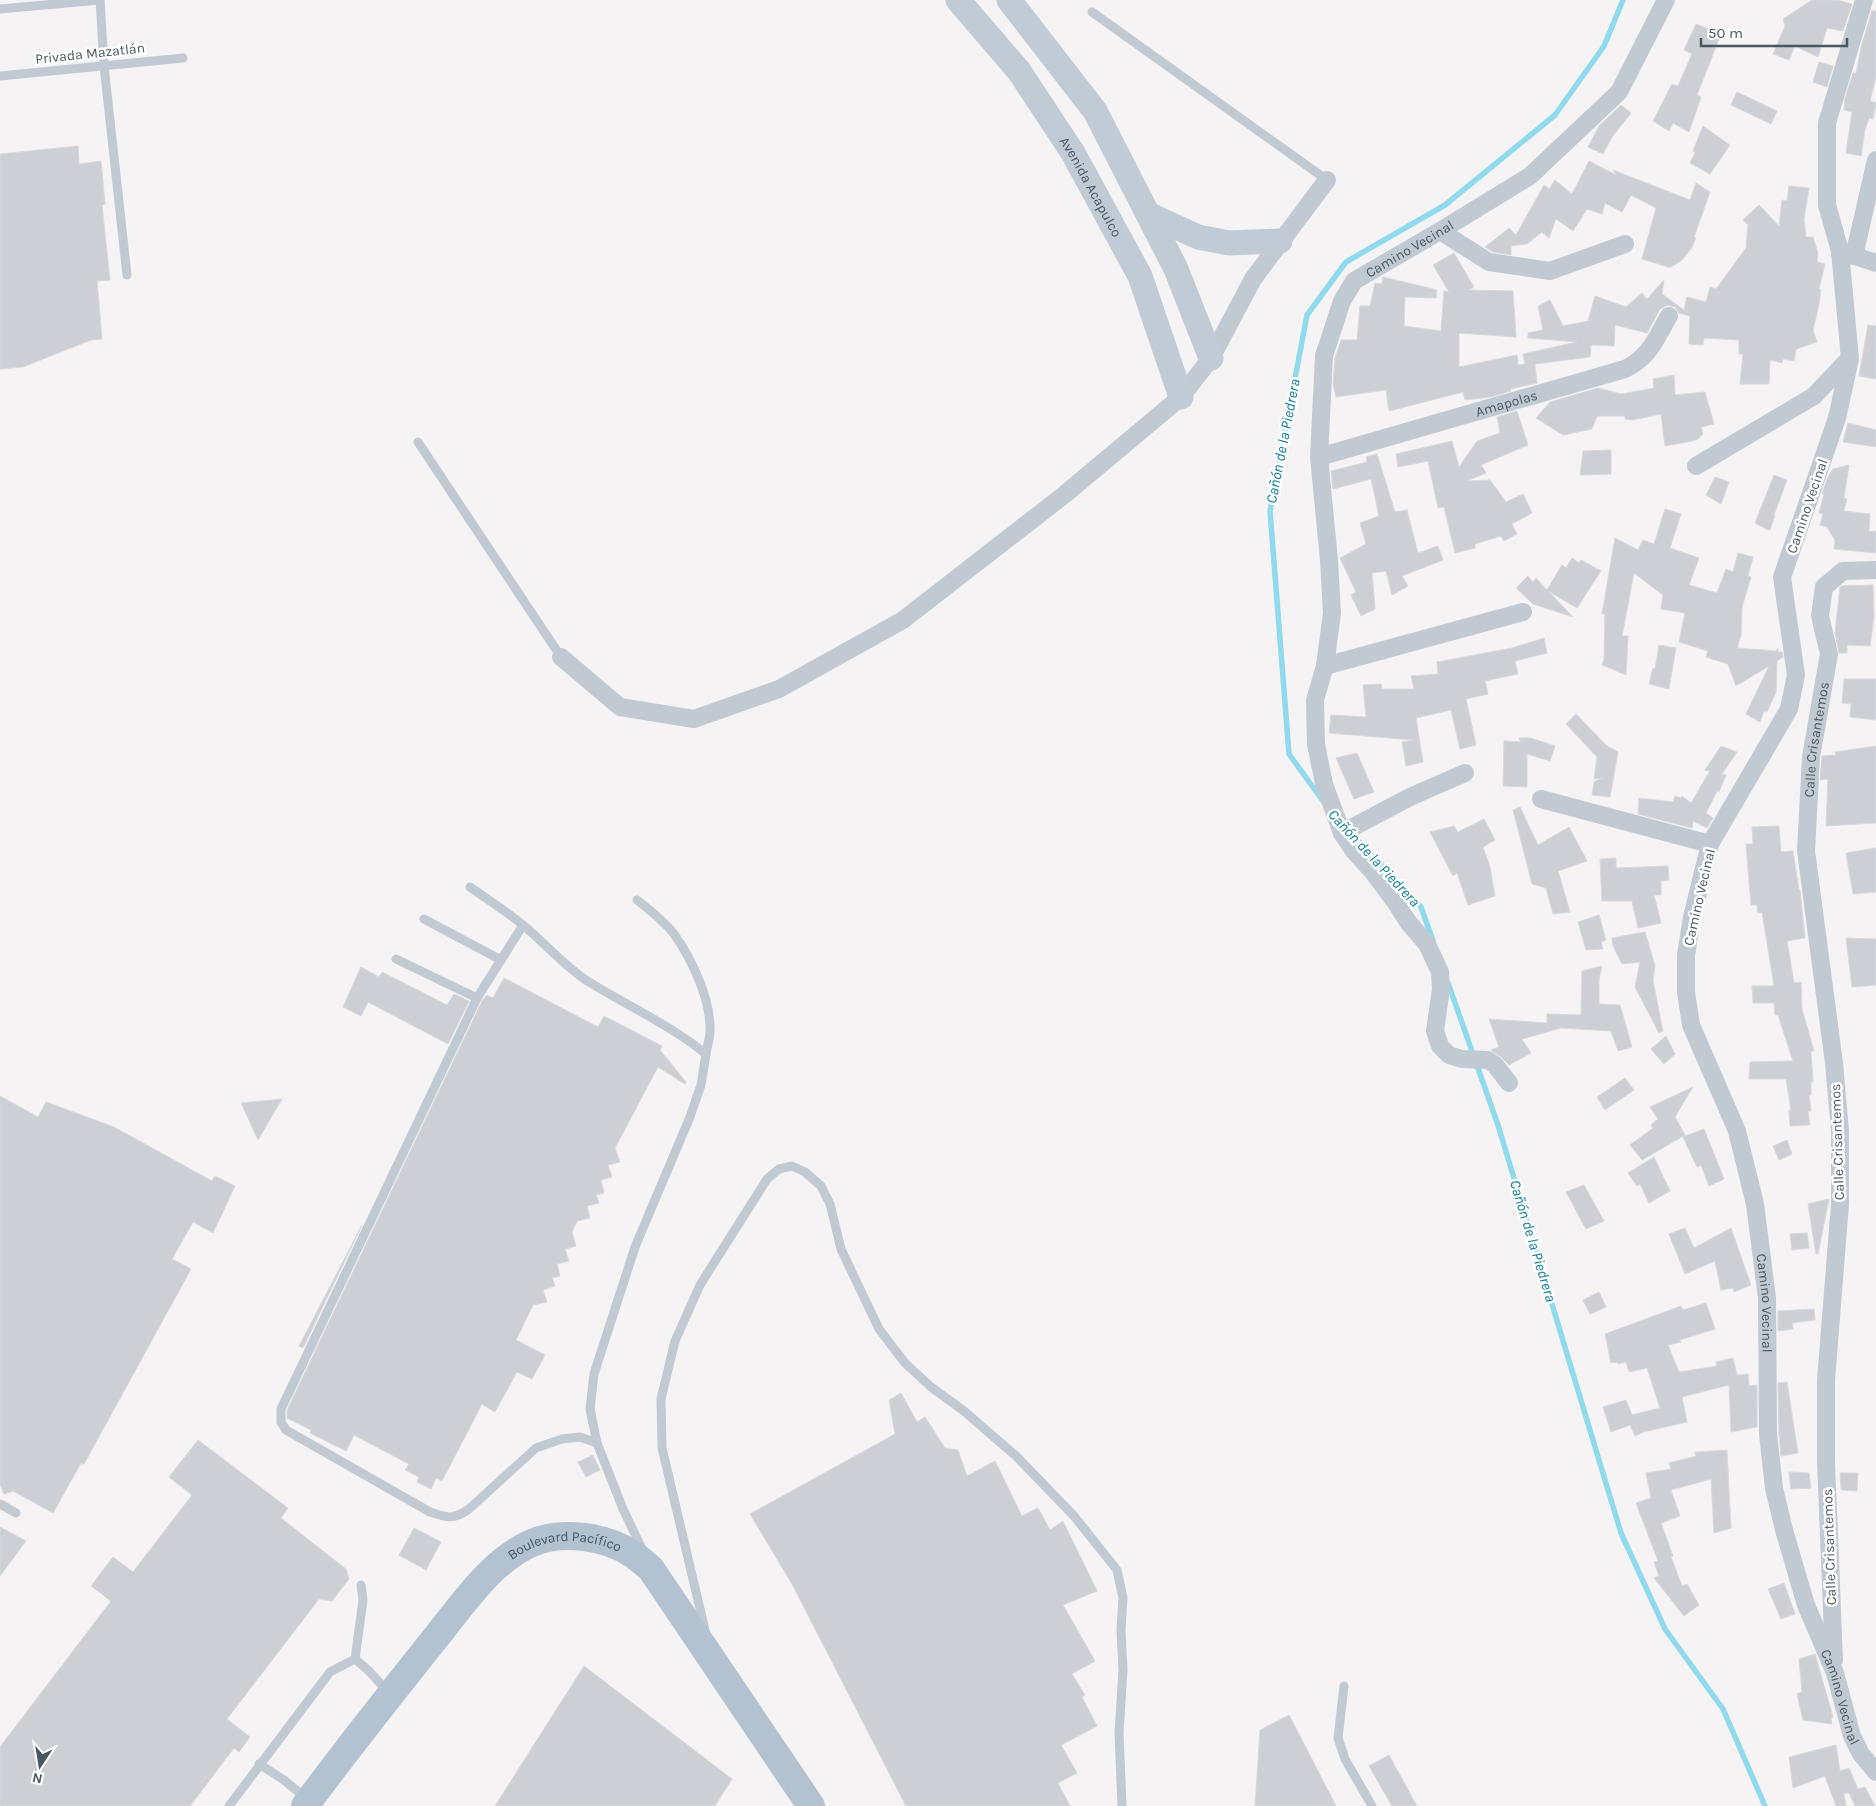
<svg xmlns="http://www.w3.org/2000/svg" width="1876" height="1806" viewBox="0 0 1876 1806" font-family="Karla,sans-serif">
<style>
.lines{fill:none;stroke-linecap:round;stroke-linejoin:round}
.stream{stroke:#90daee;stroke-width:5.5}
.building{fill:#cdcfd5;stroke:#d7d9de}
.lane{stroke:#c1cad2;stroke-width:9}
.street{stroke:#c1cad2;stroke-width:18}
.secondary{stroke:#c1cbd6;stroke-width:25}
.primary{stroke:#b3c2d1;stroke-width:28}
.labels{text-anchor:middle;stroke-width:5;stroke-linejoin:round;paint-order:stroke}
.street-label{font-size:14px;fill:#4a5661;stroke:#fff}
.water-label{font-size:15px;font-style:italic;fill:#0c7c9b;stroke:#fff}
</style>
<rect width="100%" height="100%" fill="#f5f3f3"/>
<g class="lines">
<g class="stream">
<polyline points="1323,801 1289,754 1270,511 1307,315 1346,262 1445,205 1555,115 1604,46 1623,0"/>
<polyline points="1351,833 1421,907 1433,941"/>
<polyline points="1448,983 1498,1125 1621,1533 1665,1629 1723,1709 1765,1806"/>
</g>
</g>
<g class="building">
<polygon points="1812,0 1837,0 1852,4 1843,31 1827,28 1818,57 1795,46 1789,60 1773,54 1785,26 1783,19"/>
<polygon points="1872,11 1876,11 1876,77 1870,101 1876,103 1876,104 1873,119 1869,118 1865,130 1861,156 1846,153 1852,112 1844,110 1845,98 1853,73 1856,73 1862,44"/>
<polygon points="1696,24 1721,34 1697,95 1701,97 1689,132 1673,123 1669,131 1653,121 1672,84 1678,86 1692,54 1684,50"/>
<polygon points="1819,62 1833,66 1827,87 1813,82"/>
<polygon points="1737,92 1777,111 1771,124 1731,105"/>
<polygon points="1621,105 1631,113 1612,137 1603,154 1588,147 1599,126"/>
<polygon points="1703,126 1730,145 1710,174 1690,163 1695,153 1693,151"/>
<polygon points="78,146 79,164 101,161 105,204 102,205 110,280 97,281 102,339 91,340 23,367 0,369 0,154"/>
<polygon points="1589,161 1616,175 1613,170 1690,200 1696,183 1710,192 1694,237 1696,238 1691,249 1681,261 1671,267 1668,267 1642,259 1656,208 1631,195 1622,212 1605,203 1602,214 1587,209 1573,231 1556,219 1549,238 1542,232 1527,244 1511,246 1511,255 1493,252 1485,247 1509,228 1516,235 1544,185 1549,189 1555,180 1572,194"/>
<polygon points="1789,186 1809,188 1804,219 1806,237 1813,237 1818,253 1817,262 1825,264 1819,289 1821,290 1819,304 1813,330 1817,342 1796,349 1794,361 1783,359 1782,363 1770,360 1769,384 1740,384 1743,354 1739,354 1739,340 1704,338 1703,345 1689,344 1690,316 1679,313 1675,307 1668,305 1660,309 1647,333 1615,325 1614,346 1591,345 1590,357 1535,364 1537,383 1510,389 1511,391 1491,397 1465,400 1463,392 1389,411 1386,390 1336,397 1333,384 1335,358 1341,340 1357,340 1360,306 1370,306 1375,283 1382,284 1383,277 1437,290 1436,298 1405,297 1404,326 1441,331 1444,291 1449,292 1433,265 1454,253 1474,287 1469,290 1513,291 1516,337 1459,333 1459,367 1517,355 1518,365 1525,364 1523,354 1577,342 1528,338 1528,333 1543,330 1538,306 1550,300 1563,326 1588,321 1595,296 1626,307 1642,293 1647,299 1664,280 1662,294 1684,310 1687,297 1706,302 1710,287 1716,289 1746,248 1748,225 1743,220 1759,205 1779,226 1782,200 1787,201"/>
<polygon points="1868,325 1876,326 1876,379 1859,376"/>
<polygon points="1674,375 1675,395 1705,392 1714,424 1701,427 1703,434 1698,439 1692,441 1665,446 1661,414 1633,420 1625,419 1625,416 1597,416 1592,429 1563,435 1536,418 1550,402 1598,388 1621,394 1654,388 1653,379"/>
<polygon points="1517,411 1528,445 1481,465 1486,473 1467,481 1490,480 1506,502 1523,494 1532,513 1512,524 1517,534 1504,541 1501,536 1475,544 1475,548 1455,553 1444,507 1438,508 1428,461 1398,467 1396,454 1452,441 1459,467 1477,441 1500,433 1497,417"/>
<polygon points="1848,423 1876,430 1876,447 1843,442"/>
<polygon points="1611,450 1611,474 1580,475 1583,451"/>
<polygon points="1377,454 1395,512 1407,510 1418,553 1438,546 1443,560 1402,576 1408,586 1392,595 1386,571 1372,573 1375,609 1361,616 1351,595 1356,592 1340,558 1366,544 1360,523 1379,516 1371,479 1333,489 1331,471 1367,462 1366,457"/>
<polygon points="1849,465 1844,498 1847,499 1844,511 1870,514 1869,532 1876,531 1876,553 1834,549 1835,540 1827,527 1820,525 1823,514 1819,513 1824,494 1822,494 1827,479 1833,469"/>
<polygon points="1774,475 1787,480 1774,515 1775,515 1770,530 1768,530 1755,523"/>
<polygon points="1715,477 1729,482 1721,504 1706,495"/>
<polygon points="1665,509 1681,514 1670,548 1699,558 1689,585 1717,593 1726,569 1733,572 1738,553 1753,557 1748,576 1751,577 1742,607 1741,635 1737,648 1776,651 1778,648 1778,652 1782,652 1783,657 1777,661 1776,692 1767,712 1764,711 1760,722 1746,714 1769,666 1736,686 1728,664 1706,657 1708,651 1679,642 1685,613 1661,609 1663,595 1634,573 1622,636 1628,636 1626,675 1602,665 1604,659 1605,614 1602,614 1615,538 1638,550 1643,540 1654,544"/>
<polygon points="1572,558 1579,563 1581,560 1601,571 1577,608 1548,591 1573,617 1533,604 1516,588 1528,576 1533,582 1536,578 1547,590 1562,565 1566,568"/>
<polygon points="1873,585 1874,617 1870,646 1847,645 1847,653 1839,653 1835,633 1840,587 1842,586"/>
<polygon points="1544,638 1547,653 1515,661 1518,674 1485,681 1488,694 1466,699 1476,745 1460,749 1451,710 1416,718 1423,762 1406,766 1402,742 1414,740 1329,733 1331,715 1366,717 1363,685 1381,684 1382,689 1414,689 1411,676 1438,674 1437,662 1512,648"/>
<polygon points="1659,645 1676,648 1669,689 1649,684 1653,668 1655,669"/>
<polygon points="1844,679 1876,679 1876,720 1850,717 1851,704 1842,703"/>
<polygon points="1576,714 1606,745 1618,752 1610,797 1592,795 1594,782 1602,778 1594,779 1597,757 1566,724"/>
<polygon points="1519,738 1531,738 1555,746 1550,761 1527,754 1527,787 1503,786 1504,741 1521,742"/>
<polygon points="1721,746 1737,752 1722,774 1726,775 1719,792 1717,791 1706,813 1713,818 1707,828 1693,821 1692,828 1638,814 1639,798 1673,802 1675,796 1681,798 1682,796 1691,803 1710,771 1705,770"/>
<polygon points="1876,746 1876,823 1826,826 1828,779 1820,780 1822,756 1836,755 1835,752"/>
<polygon points="1357,753 1374,792 1354,799 1336,758"/>
<polygon points="1520,807 1538,845 1569,827 1587,861 1558,871 1570,912 1553,914 1546,888 1532,884 1513,810"/>
<polygon points="1484,819 1495,840 1483,847 1490,867 1495,896 1468,905 1457,873 1453,876 1430,832 1454,826 1458,832"/>
<polygon points="1779,826 1781,852 1793,851 1799,890 1800,890 1805,938 1787,941 1794,983 1801,982 1802,1009 1814,1051 1811,1051 1813,1082 1811,1082 1811,1095 1809,1095 1811,1111 1808,1111 1810,1125 1790,1126 1789,1110 1791,1110 1786,1079 1749,1079 1750,1062 1793,1061 1778,1015 1775,1015 1774,1003 1753,1003 1752,986 1774,986 1762,912 1758,913 1757,905 1751,905 1746,844 1753,844 1752,827"/>
<polygon points="1876,848 1876,892 1853,894 1846,853"/>
<polygon points="1616,858 1616,868 1668,866 1669,880 1661,881 1661,895 1654,895 1661,923 1638,928 1632,901 1602,901 1600,859"/>
<polygon points="1599,915 1606,940 1601,942 1603,949 1586,950 1578,922"/>
<polygon points="1645,932 1655,966 1653,981 1663,1031 1659,1033 1635,987 1640,962 1622,964 1613,946 1612,938"/>
<polygon points="1846,938 1876,939 1876,985 1852,987"/>
<polygon points="1602,966 1599,980 1599,1004 1620,1005 1632,1047 1618,1051 1611,1031 1561,1028 1522,1039 1531,1053 1509,1065 1501,1057 1491,1050 1499,1047 1489,1019 1547,1023 1547,1014 1581,1015 1582,971"/>
<polygon points="361,967 379,977 382,972 447,1005 454,994 469,1001 448,1044 368,1002 361,1016 343,1007"/>
<polygon points="504,978 598,1027 604,1016 662,1046 660,1050 686,1082 685,1084 658,1067 615,1148 620,1162 608,1165 612,1177 601,1180 604,1193 596,1195 599,1203 587,1206 590,1218 577,1221 572,1232 576,1246 565,1249 569,1261 557,1264 560,1276 552,1278 555,1286 543,1290 547,1302 533,1305 516,1340 545,1355 532,1379 517,1372 495,1412 482,1404 442,1481 436,1478 431,1489 417,1482 419,1477 405,1470 409,1464 354,1435 346,1451 310,1433 311,1430 287,1418 287,1410 482,1001 487,995 493,998"/>
<polygon points="1666,1036 1675,1054 1664,1064 1651,1049"/>
<polygon points="1625,1078 1634,1090 1605,1110 1597,1097"/>
<polygon points="1693,1087 1675,1117 1685,1135 1642,1160 1630,1145 1653,1128 1651,1125 1658,1119 1650,1107"/>
<polygon points="0,1096 38,1117 46,1102 114,1127 212,1181 215,1176 235,1186 213,1233 193,1222 172,1259 191,1269 84,1464 81,1463 53,1513 13,1491 4,1494 0,1484"/>
<polygon points="282,1099 258,1140 241,1103"/>
<polygon points="1704,1129 1724,1179 1709,1186 1701,1165 1697,1167 1683,1137"/>
<polygon points="1787,1140 1792,1154 1779,1160 1773,1146"/>
<polygon points="1654,1157 1670,1191 1649,1203 1640,1184 1637,1186 1628,1173"/>
<polygon points="1584,1185 1604,1221 1586,1229 1566,1192"/>
<polygon points="1829,1199 1818,1254 1816,1254 1808,1204"/>
<polygon points="362,1225 303,1348 299,1346"/>
<polygon points="1685,1228 1694,1248 1731,1228 1751,1285 1734,1292 1733,1288 1721,1290 1715,1261 1685,1274 1669,1234"/>
<polygon points="1807,1233 1809,1248 1792,1250 1790,1234"/>
<polygon points="1599,1292 1606,1307 1590,1314 1583,1300"/>
<polygon points="1706,1303 1715,1329 1680,1340 1681,1342 1668,1345 1679,1372 1717,1366 1716,1362 1733,1358 1737,1375 1748,1374 1749,1386 1757,1385 1757,1427 1731,1432 1729,1385 1682,1397 1687,1422 1643,1432 1635,1436 1630,1425 1611,1432 1603,1407 1626,1400 1632,1415 1660,1408 1647,1368 1629,1372 1626,1362 1618,1364 1618,1362 1611,1363 1605,1334 1681,1306 1683,1310"/>
<polygon points="1814,1309 1815,1320 1792,1323 1793,1329 1778,1331 1778,1311"/>
<polygon points="1787,1382 1798,1453 1781,1456 1779,1433 1778,1383"/>
<polygon points="901,1393 917,1422 925,1417 945,1448 958,1450 967,1476 995,1461 1022,1516 1038,1508 1050,1530 1063,1521 1097,1591 1063,1605 1095,1661 1072,1674 1085,1695 1082,1697 1097,1726 1061,1745 1077,1773 1058,1783 1070,1806 906,1806 792,1584 750,1514 895,1434 889,1400"/>
<polygon points="198,1440 288,1508 281,1518 346,1569 349,1579 332,1601 319,1599 227,1719 250,1737 239,1752 234,1748 190,1806 0,1806 0,1747 111,1601 91,1586 113,1557 133,1572 192,1495 169,1477"/>
<polygon points="1727,1450 1731,1528 1714,1533 1711,1479 1671,1490 1680,1516 1661,1523 1673,1556 1671,1557 1682,1586 1687,1584 1699,1605 1684,1616 1654,1578 1659,1576 1654,1562 1658,1561 1636,1503 1651,1498 1646,1473 1671,1469 1669,1463 1696,1456 1695,1452"/>
<polygon points="593,1455 600,1470 586,1477 578,1462"/>
<polygon points="1789,1472 1809,1473 1811,1488 1791,1489"/>
<polygon points="1840,1473 1858,1473 1857,1491 1841,1490"/>
<polygon points="0,1527 26,1541 0,1576"/>
<polygon points="414,1528 441,1542 426,1570 399,1555"/>
<polygon points="1784,1583 1795,1614 1781,1619 1768,1589"/>
<polygon points="1815,1654 1833,1717 1831,1718 1832,1724 1803,1720 1797,1694 1802,1692 1799,1659"/>
<polygon points="584,1666 732,1779 715,1806 495,1806"/>
<polygon points="1289,1715 1302,1740 1336,1806 1255,1806 1260,1730"/>
<polygon points="1836,1745 1840,1771 1849,1768 1858,1789 1865,1787 1875,1806 1855,1806 1849,1793 1844,1794 1846,1806 1836,1806 1825,1776 1793,1788 1789,1757"/>
<polygon points="1389,1755 1417,1806 1392,1806 1369,1766"/>
</g>
<g class="lines">
<g class="lane">
<polyline points="100,0 104,66 127,275"/>
<polyline points="0,9 100,0"/>
<polyline points="1092,12 1327,180"/>
<polyline points="0,76 183,58"/>
<polyline points="418,442 561,657"/>
<path d="M 470,887 C 487,899 506,911 523,925 C 545,943 564,966 589,982 C 628,1006 670,1025 706,1054 L 701,1085 L 690,1117 L 635,1247 L 594,1374 L 590,1409 L 597,1443 L 623,1509 L 643,1551"/>
<path d="M 637,900 C 650,910 664,921 674,934 C 692,959 711,1000 710,1031 C 710,1038 707,1046 706,1054"/>
<polyline points="424,919 501,960 523,925"/>
<polyline points="396,959 477,998"/>
<path d="M 501,960 L 477,998 L 281,1409 L 281,1422 L 286,1430 L 430,1512 C 447,1518 454,1520 469,1509 L 536,1448 L 562,1439 L 580,1437 L 597,1443"/>
<polyline points="0,1504 16,1513"/>
<polyline points="705,1630 662,1448 661,1399 675,1341 700,1285 767,1179 779,1169 792,1166 805,1172 821,1186 830,1204 841,1249 879,1329 905,1363 931,1387 964,1411 1016,1456 1074,1516 1117,1570 1123,1598 1121,1630 1123,1670 1119,1733 1122,1806"/>
<polyline points="355,1659 363,1600 361,1585"/>
<polyline points="1344,1686 1338,1738 1345,1759 1372,1806"/>
<polyline points="259,1764 284,1780 307,1799"/>
<polyline points="229,1806 330,1672 355,1659 368,1670 389,1693"/>
</g>
<g class="street">
<path id="s1" d="M 1864,0 L 1827,123 L 1827,205 L 1840,251 L 1850,359 L 1837,418 L 1782,577 L 1796,675 L 1789,709 L 1710,844 L 1692,917 L 1686,955 L 1686,992 L 1691,1025 L 1737,1131 L 1755,1204 L 1767,1298 L 1768,1434 L 1774,1488 L 1784,1530 L 1806,1605 L 1835,1673 L 1852,1736 L 1861,1754 L 1876,1772"/>
<polyline points="1440,231 1489,262 1550,271 1625,244"/>
<polyline points="1843,252 1876,263"/>
<polyline points="1854,256 1876,160"/>
<path id="s2" d="M 1319,457 L 1625,369 C 1650,357 1656,338 1669,316"/>
<polyline points="1696,466 1814,396 1849,359"/>
<polyline points="561,657 620,707 694,719 779,689 903,620 1064,495 1181,397 1211,358 1253,279 1327,180"/>
<polyline points="1325,666 1523,612"/>
<polyline points="1541,799 1710,844"/>
<polyline points="1342,833 1410,797 1465,773"/>
<path id="s3" d="M 1509,1083 L 1495,1065 L 1488,1060 L 1462,1059 L 1449,1055 L 1440,1046 L 1435,1031 L 1441,989 L 1440,972 L 1427,944 L 1408,922 L 1394,900 L 1373,872 L 1354,851 L 1342,833 L 1324,784 L 1316,744 L 1315,700 L 1325,666 L 1332,613 L 1329,560 L 1319,457 L 1324,356 L 1342,301 L 1354,281 L 1440,231 L 1530,176 L 1619,92 L 1666,0"/>
<path id="s4" d="M 1834,1660 L 1826,1462 L 1826,1380 L 1840,1204 L 1840,1131 L 1834,1063 L 1806,851 L 1811,757 L 1829,654 L 1820,616 L 1824,587 L 1843,571 L 1876,570"/>
</g>
<g class="secondary">
<path id="s5" d="M 958,0 L 1019,71 L 1073,153 L 1140,276 L 1181,397"/>
<polyline points="1009,0 1095,111 1176,269 1211,358"/>
<polyline points="1148,214 1198,237 1229,243 1280,241"/>
</g>
<path class="primary" id="s6" d="M 305,1806 C 346,1750 390,1695 433,1641 C 460,1608 491,1560 532,1543 C 562,1530 607,1536 634,1555 C 640,1559 646,1565 651,1569 L 811,1806"/>
</g>
<g class="labels">
<g class="street-label">
<text transform="translate(90 53) rotate(-6)" y="5">Privada Mazatlán</text>
<text dy="5" stroke="none"><textPath href="#s5" startOffset="230">Avenida Acapulco</textPath></text>
<text dy="5" stroke="none"><textPath href="#s3" startOffset="959">Camino Vecinal</textPath></text>
<text dy="5" stroke="none"><textPath href="#s2" startOffset="195">Amapolas</textPath></text>
<text transform="translate(1807 506) rotate(-71)" y="5">Camino Vecinal</text>
<text dy="5" stroke="none"><textPath href="#s4" startOffset="924">Calle Crisantemos</textPath></text>
<text transform="translate(1699 897) rotate(-77)" y="5">Camino Vecinal</text>
<text transform="translate(1837 1142) rotate(-92)" y="5">Calle Crisantemos</text>
<text dy="5" stroke="none"><textPath href="#s1" startOffset="1360">Camino Vecinal</textPath></text>
<text transform="translate(1829 1547) rotate(-92)" y="5">Calle Crisantemos</text>
<text dy="5" stroke="none"><textPath href="#s6" startOffset="382">Boulevard Pacífico</textPath></text>
<text dy="5" stroke="none"><textPath href="#s1" startOffset="1765">Camino Vecinal</textPath></text>
</g>
<g class="water-label">
<text transform="translate(1283 441) rotate(-79)" y="5">Cañón de la Piedrera</text>
<text transform="translate(1374 858) rotate(47)" y="5">Cañón de la Piedrera</text>
<text transform="translate(1533 1241) rotate(73)" y="5">Cañón de la Piedrera</text>
</g>
</g>
<g transform="translate(40 1766) rotate(192)" stroke="#ffffff" stroke-width="4" paint-order="stroke">
<path d="M0-4L9 19L0 12L-9 19Z" fill="#4a5661"/>
<text y="-8" font-size="14" font-weight="bold" text-anchor="middle" fill="#4a5661">N</text>
</g>
<path d="M1701 38v8h146v-8" fill="none" stroke="#4a5661" stroke-width="2.5"/>
<text x="1708" y="38" font-size="15" fill="#4a5661" stroke="#ffffff" stroke-width="4" paint-order="stroke">50 m</text>
</svg>
